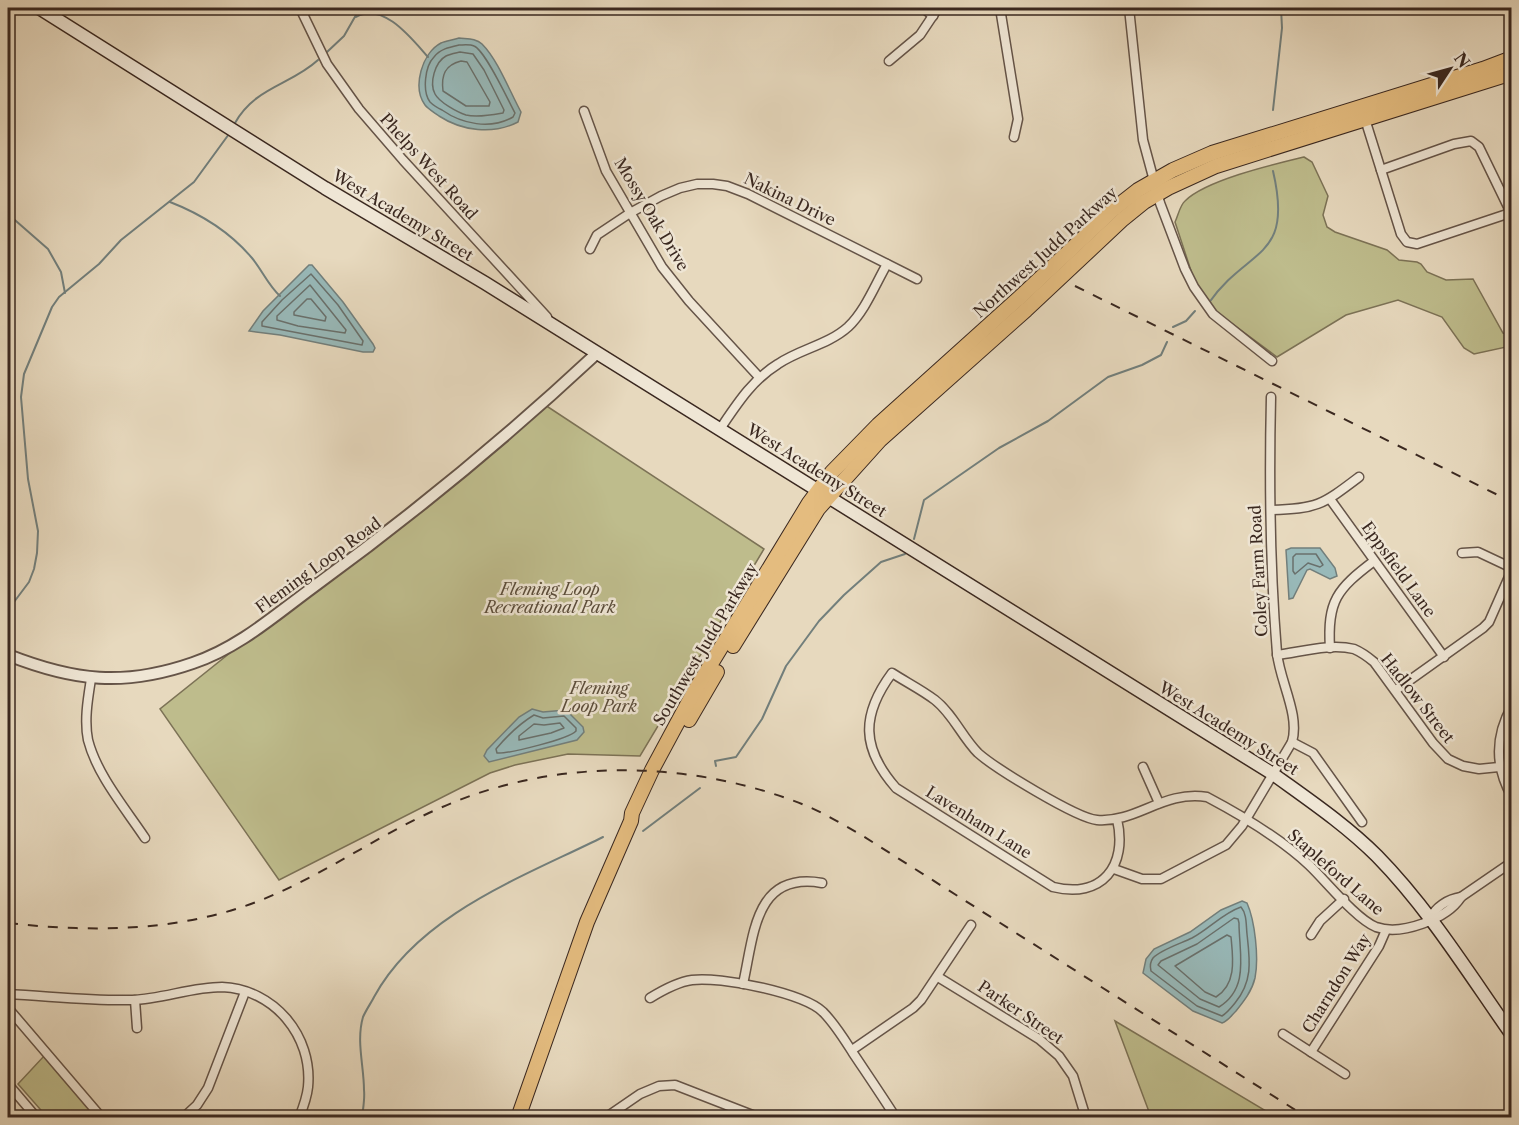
<svg xmlns="http://www.w3.org/2000/svg" width="1519" height="1125" viewBox="0 0 1519 1125" font-family="'Libre Caslon Text',serif">
<style>
.green{fill:#bebc8c;stroke:#7c7256;stroke-width:1.5}
.water{fill:#98b9b9;stroke:#727f7c;stroke-width:1.5}
.lines{fill:none;stroke-linecap:round;stroke-linejoin:round}
.shore{stroke:#69706c;stroke-width:1.5}
.stream{stroke:#727f7c;stroke-width:2}
.minor-casing{stroke:#655448;stroke-width:11}
.tertiary-casing{stroke:#655448;stroke-width:14}
.secondary-casing{stroke:#3a2820;stroke-width:15}
.trunk-casing{stroke:#3a2820;stroke-width:16}
.minor{stroke:#efe6d5;stroke-width:8}
.tertiary{stroke:#efe6d5;stroke-width:10}
.secondary{stroke:#efe6d5;stroke-width:12}
.trunk{stroke:#e4bc7f;stroke-width:14}
.rail{stroke:#3a2820;stroke-width:2;stroke-dasharray:10 10;stroke-linecap:butt}
.labels{text-anchor:middle;stroke-width:5;stroke-linejoin:round;paint-order:stroke}
.street-label{font-size:16px;fill:#3a2820;stroke:#efe6d5}
.park-label{font-size:16px;font-style:italic;fill:#5b4d3b;stroke:#efe6d5}
</style>
<rect width="100%" height="100%" fill="#e7d9be"/>
<filter id="stains"><feTurbulence type="fractalNoise" baseFrequency=".00333" numOctaves="4"/><feColorMatrix values="0 0 0 0 .2 0 0 0 0 .09 0 0 0 0 .02 0 0 0 .5 -.17"/></filter>
<radialGradient id="worn" r=".72"><stop offset=".6" stop-color="#630" stop-opacity="0"/><stop offset="1" stop-color="#630" stop-opacity=".3"/></radialGradient>
<g class="green">
<path d="M 1304,157 L 1312,162 L 1328,196 L 1323,215 L 1327,227 L 1335,232 L 1387,250 L 1399,260 L 1417,262 L 1421,264 L 1427,272 L 1446,280 L 1473,279 L 1503,333 L 1511,335 L 1511,346 L 1474,354 L 1464,348 L 1442,317 L 1398,300 L 1346,315 L 1277,357 L 1215,311 L 1199,295 L 1175,222 C 1178,216 1180,205 1185,201 C 1206,180 1275,164 1304,157 Z"/>
<polygon points="542,403 764,549 640,756 568,754 515,765 490,773 279,880 160,709"/>
<polygon points="1115,1021 1276,1117 1151,1117"/>
<polygon points="44,1056 98,1117 47,1117 18,1084"/>
</g>
<g class="water">
<path d="M 459,38 C 467,39 476,38 482,44 C 498,60 510,92 521,112 L 518,122 C 493,135 462,131 439,116 C 435,113 428,109 425,105 C 412,87 422,53 441,43 C 446,41 453,40 459,38 Z"/>
<polygon points="309,265 312,265 343,302 373,344 375,348 373,352 363,352 280,335 249,331 263,311"/>
<polygon points="1291,548 1320,548 1335,568 1337,576 1330,579 1310,569 1307,570 1293,598 1289,599 1286,550"/>
<polygon points="532,709 543,712 566,710 583,727 584,732 577,740 489,762 484,756 487,750 519,717"/>
<path d="M 1242,901 L 1247,903 C 1255,921 1259,958 1255,978 C 1252,991 1244,1001 1236,1011 C 1231,1016 1228,1021 1222,1023 L 1193,1011 L 1143,973 L 1146,959 L 1154,949 L 1190,932 L 1221,910 Z"/>
</g>
<g class="lines">
<g class="shore">
<path d="M 459,45 C 463,45 470,44 474,46 C 485,50 508,100 515,113 L 513,117 C 490,130 462,124 442,110 C 438,108 433,105 430,102 C 422,91 425,66 434,57 C 440,49 450,47 459,45 Z"/>
<path d="M 460,52 L 473,54 L 484,70 L 504,110 L 503,113 C 492,115 477,118 466,115 C 457,112 439,102 435,94 C 429,83 435,62 446,56 C 450,54 456,53 460,52 Z"/>
<path d="M 461,61 L 467,62 L 490,102 L 489,106 L 466,106 L 443,91 C 441,75 445,65 461,61 Z"/>
<polygon points="311,274 338,305 363,341 362,345 262,326 262,322 282,300"/>
<polygon points="310,285 346,330 345,333 298,326 277,320 277,316"/>
<polygon points="307,299 311,299 326,317 325,321 294,315 294,312"/>
<polygon points="1296,554 1316,554 1323,565 1320,567 1308,563 1295,574 1293,571 1293,557"/>
<path d="M 534,715 L 543,718 L 564,716 L 576,728 L 576,731 C 569,739 508,754 497,753 L 496,749 C 507,736 519,724 534,715 Z"/>
<polygon points="534,724 544,725 560,723 564,728 551,733 519,740 519,736"/>
<path d="M 1241,907 C 1247,914 1246,925 1247,934 C 1250,961 1253,981 1235,1003 C 1231,1008 1227,1013 1222,1016 L 1197,1006 L 1151,971 C 1150,967 1150,962 1153,958 C 1160,950 1182,943 1192,938 C 1209,929 1223,913 1241,907 Z"/>
<path d="M 1234,918 L 1238,919 L 1239,923 C 1239,953 1250,988 1219,1007 L 1200,999 L 1158,965 L 1161,961 L 1197,944 Z"/>
<path d="M 1227,935 L 1231,937 C 1233,958 1237,984 1216,997 L 1205,992 L 1175,966 Z"/>
</g>
<g class="stream">
<path d="M 356,17 C 383,1 412,39 428,57"/>
<polyline points="327,52 344,36 360,8"/>
<polyline points="1273,110 1282,28 1281,8"/>
<path d="M 235,123 C 255,87 291,85 318,60"/>
<path d="M 170,202 C 201,214 230,232 252,258 C 262,270 268,285 280,296"/>
<polyline points="8,214 48,249 61,272 65,293"/>
<path d="M 1208,304 C 1248,246 1294,261 1273,171"/>
<polyline points="1173,327 1186,321 1195,311"/>
<polyline points="914,539 924,500 999,448 1048,421 1108,377 1142,365 1161,355 1167,342"/>
<polyline points="8,610 29,582 34,569 37,553 38,531 28,479 21,397 24,374 52,307 59,297 99,264 121,240 194,182 229,134"/>
<polyline points="716,766 715,761 736,757 762,719 786,666 819,621 844,595 881,562 905,554"/>
<polyline points="643,831 700,788"/>
<path d="M 362,1118 C 363,1108 365,1099 364,1090 C 364,1066 356,1041 363,1017 C 366,1010 371,1003 374,997 C 419,914 523,877 603,837"/>
</g>
<g class="minor-casing">
<g id="minor">
<polyline points="300,8 327,64 359,109 403,160 547,317"/>
<polyline points="923,8 933,16"/>
<polyline points="1000,8 1018,119 1014,137"/>
<polyline points="1129,8 1143,140 1160,203 1185,269 1194,287 1213,314 1272,361"/>
<polyline points="889,61 920,35 938,8"/>
<polyline points="584,111 606,171 662,267 689,301 759,377"/>
<polyline points="1365,119 1401,234 1407,242 1417,244 1510,213"/>
<polyline points="1381,170 1454,144 1471,141 1479,147 1512,215"/>
<polyline points="590,249 597,235 630,213 661,196 680,188 697,184 713,184 727,186 748,194 917,279"/>
<path d="M 720,429 C 737,404 752,380 778,364 C 800,349 828,345 848,327 C 865,311 875,285 887,264"/>
<polyline points="1330,499 1444,657"/>
<path d="M 1271,510 C 1317,509 1322,505 1359,477"/>
<polyline points="1462,553 1478,552 1512,568"/>
<path d="M 1330,648 C 1327,601 1337,589 1374,561"/>
<path d="M 1277,655 C 1301,652 1330,643 1354,649 C 1361,652 1368,657 1374,662 L 1433,743 L 1448,759 L 1463,766 L 1479,769 L 1499,767"/>
<path d="M 91,679 C 88,698 84,720 88,740 C 97,775 125,808 145,838"/>
<polyline points="1396,690 1483,628 1489,622 1512,570"/>
<path d="M 1512,706 C 1495,736 1495,767 1512,797"/>
<polyline points="1292,742 1313,753 1362,822"/>
<polyline points="1143,767 1159,803"/>
<path d="M 1117,819 C 1128,866 1102,899 1053,887 L 896,788 C 861,748 861,715 892,673 C 906,682 922,690 935,700 C 953,714 962,737 978,753 C 995,768 1076,818 1097,820 C 1137,823 1163,790 1207,797 C 1241,815 1281,839 1309,865 C 1326,881 1356,919 1376,927 C 1401,936 1447,919 1461,897 L 1512,862"/>
<path d="M 1114,869 L 1142,879 L 1161,879 L 1226,845 L 1242,826 L 1292,742 C 1300,715 1280,682 1277,653 C 1270,568 1269,482 1271,397"/>
<path d="M 1430,919 C 1435,907 1448,899 1461,897"/>
<polyline points="1311,935 1320,921 1344,899"/>
<polyline points="938,977 1039,1039 1059,1056 1073,1076 1086,1118"/>
<path d="M 743,984 C 754,936 754,871 822,883"/>
<path d="M 8,994 C 49,996 90,1001 132,1000 C 162,999 192,987 222,987 C 274,989 313,1036 308,1087 C 307,1097 303,1108 299,1118"/>
<path d="M 650,998 C 663,990 677,982 692,980 C 720,976 803,993 823,1012 C 835,1024 844,1039 853,1053 C 867,1074 882,1096 896,1118"/>
<polyline points="135,1000 137,1028"/>
<polyline points="8,1008 102,1118"/>
<polyline points="1283,1034 1345,1074"/>
<polyline points="852,1050 913,1008 921,1000 971,925"/>
<polyline points="1311,1052 1379,946 1386,930"/>
<polyline points="8,1084 37,1118"/>
<polyline points="183,1118 197,1105 208,1088 245,992"/>
<polyline points="605,1118 640,1094 659,1086 675,1085 760,1118"/>
</g>
</g>
<g class="tertiary-casing">
<path id="tertiary" d="M 8,655 C 74,681 124,687 193,663 C 238,648 274,616 312,588 C 411,516 506,438 596,354"/>
</g>
<g class="secondary-casing">
<path id="secondary" d="M 39,8 L 325,188 L 485,283 L 1273,774 C 1309,800 1346,825 1377,856 C 1429,909 1469,974 1512,1035"/>
</g>
<g class="trunk-casing">
<g id="trunk">
<polyline points="733,646 818,509 880,440 1026,310 1123,219 1144,202 1168,188 1216,166 1512,73"/>
<polyline points="689,720 717,672"/>
<polyline points="518,1118 587,922 631,821 632,813 652,770 695,690 809,503 832,472 878,425 1019,298 1115,208 1138,190 1173,170 1212,153 1483,69 1512,58"/>
</g>
</g>
<use href="#minor" class="minor"/>
<use href="#tertiary" class="tertiary"/>
<use href="#secondary" class="secondary"/>
<use href="#trunk" class="trunk"/>
<g class="rail">
<polyline points="1075,286 1512,502"/>
<path d="M 8,923 C 87,932 169,932 245,906 C 315,882 373,837 440,808 C 555,757 691,759 807,806 C 826,814 845,826 863,836 L 1308,1118"/>
</g>
</g>
<g class="labels">
<g class="street-label">
<text transform="translate(429 166) rotate(48)" y="6">Phelps West Road</text>
<text transform="translate(790 199) rotate(26)" y="6">Nakina Drive</text>
<text transform="translate(652 214) rotate(59)" y="6">Mossy Oak Drive</text>
<text transform="translate(403 215) rotate(31)" y="6">West Academy Street</text>
<text transform="translate(1045 252) rotate(-42)" y="6">Northwest Judd Parkway</text>
<text transform="translate(817 470) rotate(32)" y="6">West Academy Street</text>
<text transform="translate(318 565) rotate(-36)" y="6">Fleming Loop Road</text>
<text transform="translate(1399 569) rotate(54)" y="6">Eppsfield Lane</text>
<text transform="translate(1258 571) rotate(-93)" y="6">Coley Farm Road</text>
<text transform="translate(705 644) rotate(-59)" y="6">Southwest Judd Parkway</text>
<text transform="translate(1418 698) rotate(52)" y="6">Hadlow Street</text>
<text transform="translate(1229 728) rotate(32)" y="6">West Academy Street</text>
<text transform="translate(979 822) rotate(32)" y="6">Lavenham Lane</text>
<text transform="translate(1336 872) rotate(41)" y="6">Stapleford Lane</text>
<text transform="translate(1336 983) rotate(-58)" y="6">Charndon Way</text>
<text transform="translate(1021 1012) rotate(34)" y="6">Parker Street</text>
</g>
<g class="park-label">
<text x="550" y="595">Fleming Loop<tspan x="550" dy="18">Recreational Park</tspan></text>
<text x="599" y="694">Fleming<tspan x="599" dy="18">Loop Park</tspan></text>
</g>
</g>
<rect width="1519" height="1125" fill="none" stroke="#e7d9be" stroke-width="30"/>
<rect x="9" y="9" width="1501" height="1107" fill="none" stroke="#3a2820" stroke-width="3"/>
<rect x="15" y="15" width="1489" height="1095" fill="none" stroke="#3a2820" stroke-width="1.5"/>
<g transform="translate(1450 69) rotate(54)" stroke="#efe6d5" stroke-width="4.5" paint-order="stroke">
<path d="M0-4.5L10 22L0 15L-10 22Z" fill="#3a2820"/>
<text y="-9" font-size="16" font-weight="bold" text-anchor="middle" fill="#3a2820">N</text>
</g>
<rect width="100%" height="100%" filter="url(#stains)"/>
<rect width="100%" height="100%" fill="url(#worn)"/>
</svg>
